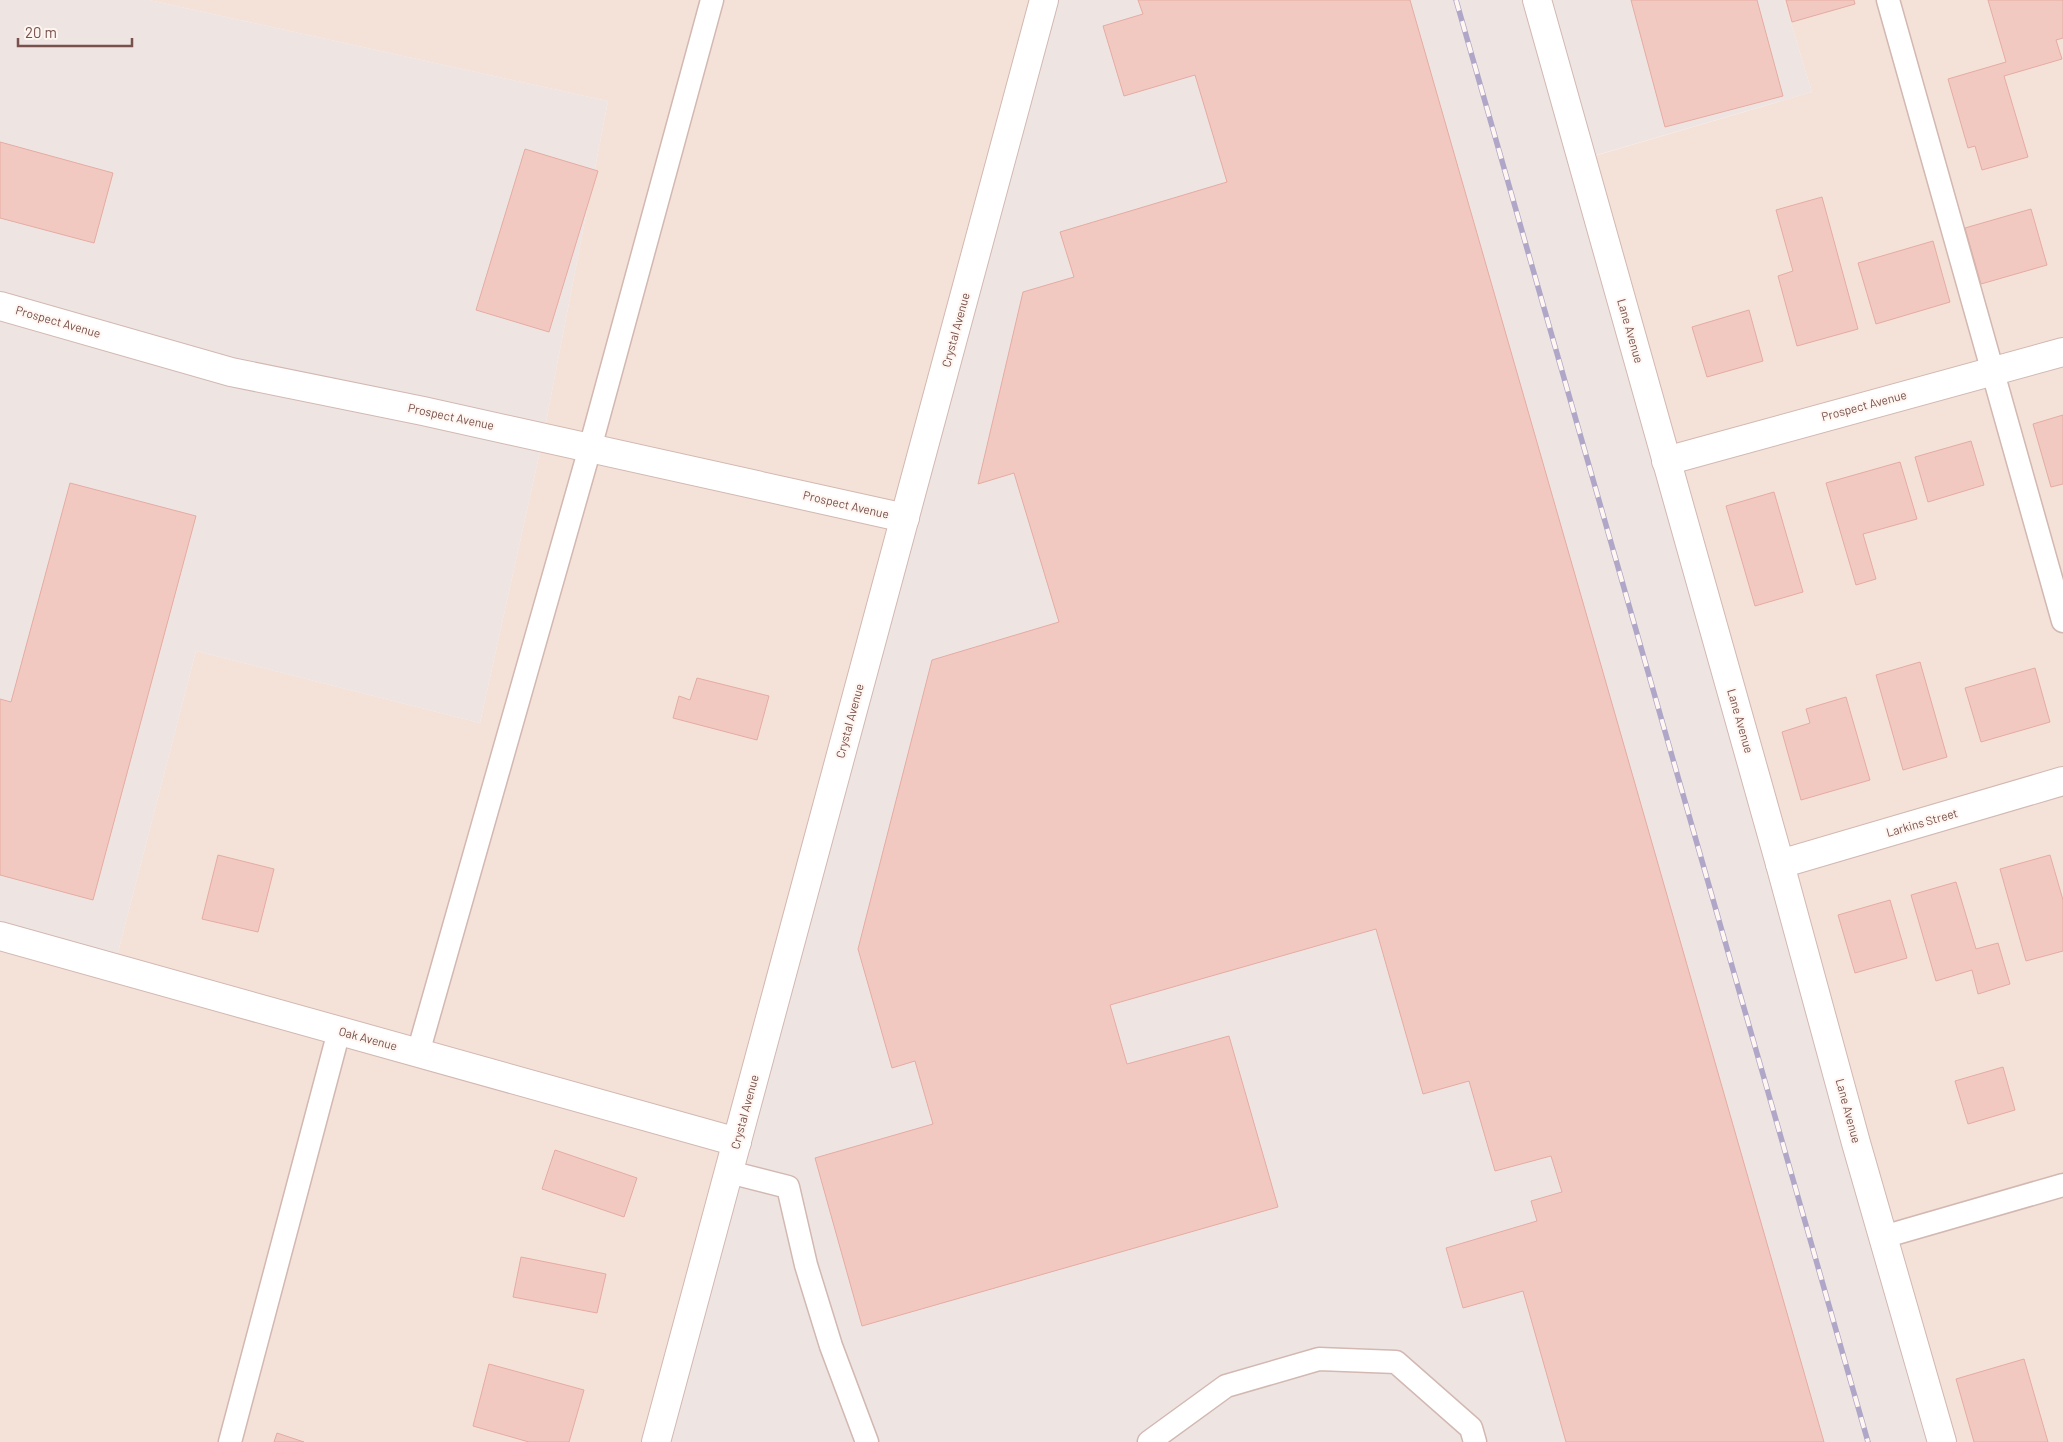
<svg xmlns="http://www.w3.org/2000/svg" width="2063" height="1442" viewBox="0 0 2063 1442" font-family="Barlow,sans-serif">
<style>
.residential{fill:#f4e1d8}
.industrial{fill:#eee5e3}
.building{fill:#f2c9c1;stroke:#e5aba2}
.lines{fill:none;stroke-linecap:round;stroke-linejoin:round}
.service-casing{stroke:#d2b8b1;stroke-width:25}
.minor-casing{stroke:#d2b8b1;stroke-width:30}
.tertiary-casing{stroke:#d2b8b1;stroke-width:30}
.service{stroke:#fff;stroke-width:22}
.minor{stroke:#fff;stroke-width:28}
.tertiary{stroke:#fff;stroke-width:28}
.rail-casing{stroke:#b0a7c8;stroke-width:5.5}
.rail{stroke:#fff6f1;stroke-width:4;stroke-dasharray:11;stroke-linecap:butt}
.labels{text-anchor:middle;stroke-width:4;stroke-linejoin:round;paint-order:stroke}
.street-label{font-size:12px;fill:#78514c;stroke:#fff6f1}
</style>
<rect width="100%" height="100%" fill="#fdf1ea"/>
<g class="residential">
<polygon points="149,0 1044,0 657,1442 0,1442 0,936 114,968 196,651 480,723 543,438 608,101"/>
<polygon points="1784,0 2063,0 2063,1442 1942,1442 1581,160 1812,92"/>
</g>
<g class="industrial">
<polygon points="0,0 149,0 608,101 543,438 480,723 196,651 114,968 0,936"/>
<polygon points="1044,0 1784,0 1812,92 1583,159 1943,1442 657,1442"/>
</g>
<g class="building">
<polygon points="1138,0 1410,0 1824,1442 1566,1442 1523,1291 1463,1308 1446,1248 1537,1221 1531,1201 1562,1192 1551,1156 1495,1171 1469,1081 1423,1094 1376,929 1110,1005 1127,1064 1229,1036 1278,1207 862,1326 815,1158 933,1124 915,1061 892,1068 858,949 932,660 1059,622 1014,473 978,484 1023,292 1074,277 1060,232 1227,182 1195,75 1124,96 1103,26 1143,14"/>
<polygon points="1631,0 1757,0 1783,96 1665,127"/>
<polygon points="1786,0 1854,0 1855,4 1792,22"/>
<polygon points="1988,0 2063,0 2063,38 2056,40 2062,59 2004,76 2028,157 1982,170 1975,146 1968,148 1948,79 2006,62"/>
<polygon points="0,142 113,173 94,243 0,218"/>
<polygon points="525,149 598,171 549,332 476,310"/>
<polygon points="1822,197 1858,329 1797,346 1778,276 1793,271 1776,210"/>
<polygon points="2031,209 2047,265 1981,284 1965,228"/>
<polygon points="1933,241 1950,302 1876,324 1858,263"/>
<polygon points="1749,310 1763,361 1707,377 1692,327"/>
<polygon points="2063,415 2063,484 2051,487 2033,424"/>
<polygon points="1971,441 1984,485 1928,502 1915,457"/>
<polygon points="1900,462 1917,519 1863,534 1876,579 1856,585 1826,483"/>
<polygon points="70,483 196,516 93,900 0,875 0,699 11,702"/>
<polygon points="1774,492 1803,592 1755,606 1726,506"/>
<polygon points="1920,662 1947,757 1903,770 1876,675"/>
<polygon points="2035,668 2050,722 1981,742 1965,688"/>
<polygon points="697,678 769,696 757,740 673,718 679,696 690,700"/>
<polygon points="1846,697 1870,780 1801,800 1782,732 1810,723 1806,709"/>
<polygon points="218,855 274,869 258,932 202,919"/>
<polygon points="2050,855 2063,900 2063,951 2026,961 2000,869"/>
<polygon points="1956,882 1976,949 1998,943 2010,984 1978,994 1972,970 1936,981 1911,895"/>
<polygon points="1890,900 1907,958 1855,973 1838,915"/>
<polygon points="2003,1067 2015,1110 1968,1124 1955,1081"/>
<polygon points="555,1150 637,1178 624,1217 542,1189"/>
<polygon points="521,1257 606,1274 597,1313 513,1297"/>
<polygon points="2024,1359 2048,1442 1974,1442 1956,1379"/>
<polygon points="489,1364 584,1390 569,1442 529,1442 473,1426"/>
<polygon points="277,1433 304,1442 274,1442"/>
</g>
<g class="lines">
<g class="service-casing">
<g id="service">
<polyline points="1888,0 2063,621"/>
<polyline points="418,1053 590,448 712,0"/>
<polyline points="729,1172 788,1187 806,1265 831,1346 867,1442"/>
<polyline points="1883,1237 2063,1185"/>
<polyline points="230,1442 339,1031"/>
<polyline points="1149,1442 1226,1386 1319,1359 1396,1362 1471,1428 1475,1442"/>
</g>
</g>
<g class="minor-casing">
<g id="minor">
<polyline points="1537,0 1780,864 1856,1143 1942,1442"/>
<polyline points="0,306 231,372 423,411 905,518"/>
<polyline points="1666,461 2063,352"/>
<polyline points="1780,864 2063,781"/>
<polyline points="0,936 737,1142"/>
</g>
</g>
<g class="tertiary-casing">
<polyline id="tertiary" points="656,1442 1044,0"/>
</g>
<use href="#service" class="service"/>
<use href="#minor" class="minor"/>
<use href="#tertiary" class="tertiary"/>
<g class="rail-casing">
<polyline id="rail" points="1456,0 1868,1442"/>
</g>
<use href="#rail" class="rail"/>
</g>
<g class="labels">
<g class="street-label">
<text transform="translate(58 322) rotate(16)" y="4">Prospect Avenue</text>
<text transform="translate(956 330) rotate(-75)" y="4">Crystal Avenue</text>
<text transform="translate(1630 331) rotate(74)" y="4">Lane Avenue</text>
<text transform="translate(1864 406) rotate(-15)" y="4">Prospect Avenue</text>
<text transform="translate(451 417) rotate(12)" y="4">Prospect Avenue</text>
<text transform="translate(846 505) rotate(13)" y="4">Prospect Avenue</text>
<text transform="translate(850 721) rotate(-75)" y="4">Crystal Avenue</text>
<text transform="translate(1740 721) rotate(74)" y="4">Lane Avenue</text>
<text transform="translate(1922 823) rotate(-16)" y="4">Larkins Street</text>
<text transform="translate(368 1039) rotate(15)" y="4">Oak Avenue</text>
<text transform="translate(1848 1111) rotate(75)" y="4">Lane Avenue</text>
<text transform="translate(745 1112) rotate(-75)" y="4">Crystal Avenue</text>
</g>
</g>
<path d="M18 38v8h114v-8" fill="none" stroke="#78514c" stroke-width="2.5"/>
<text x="25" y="38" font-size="15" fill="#78514c" stroke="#fff6f1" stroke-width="4" paint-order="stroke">20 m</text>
</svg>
